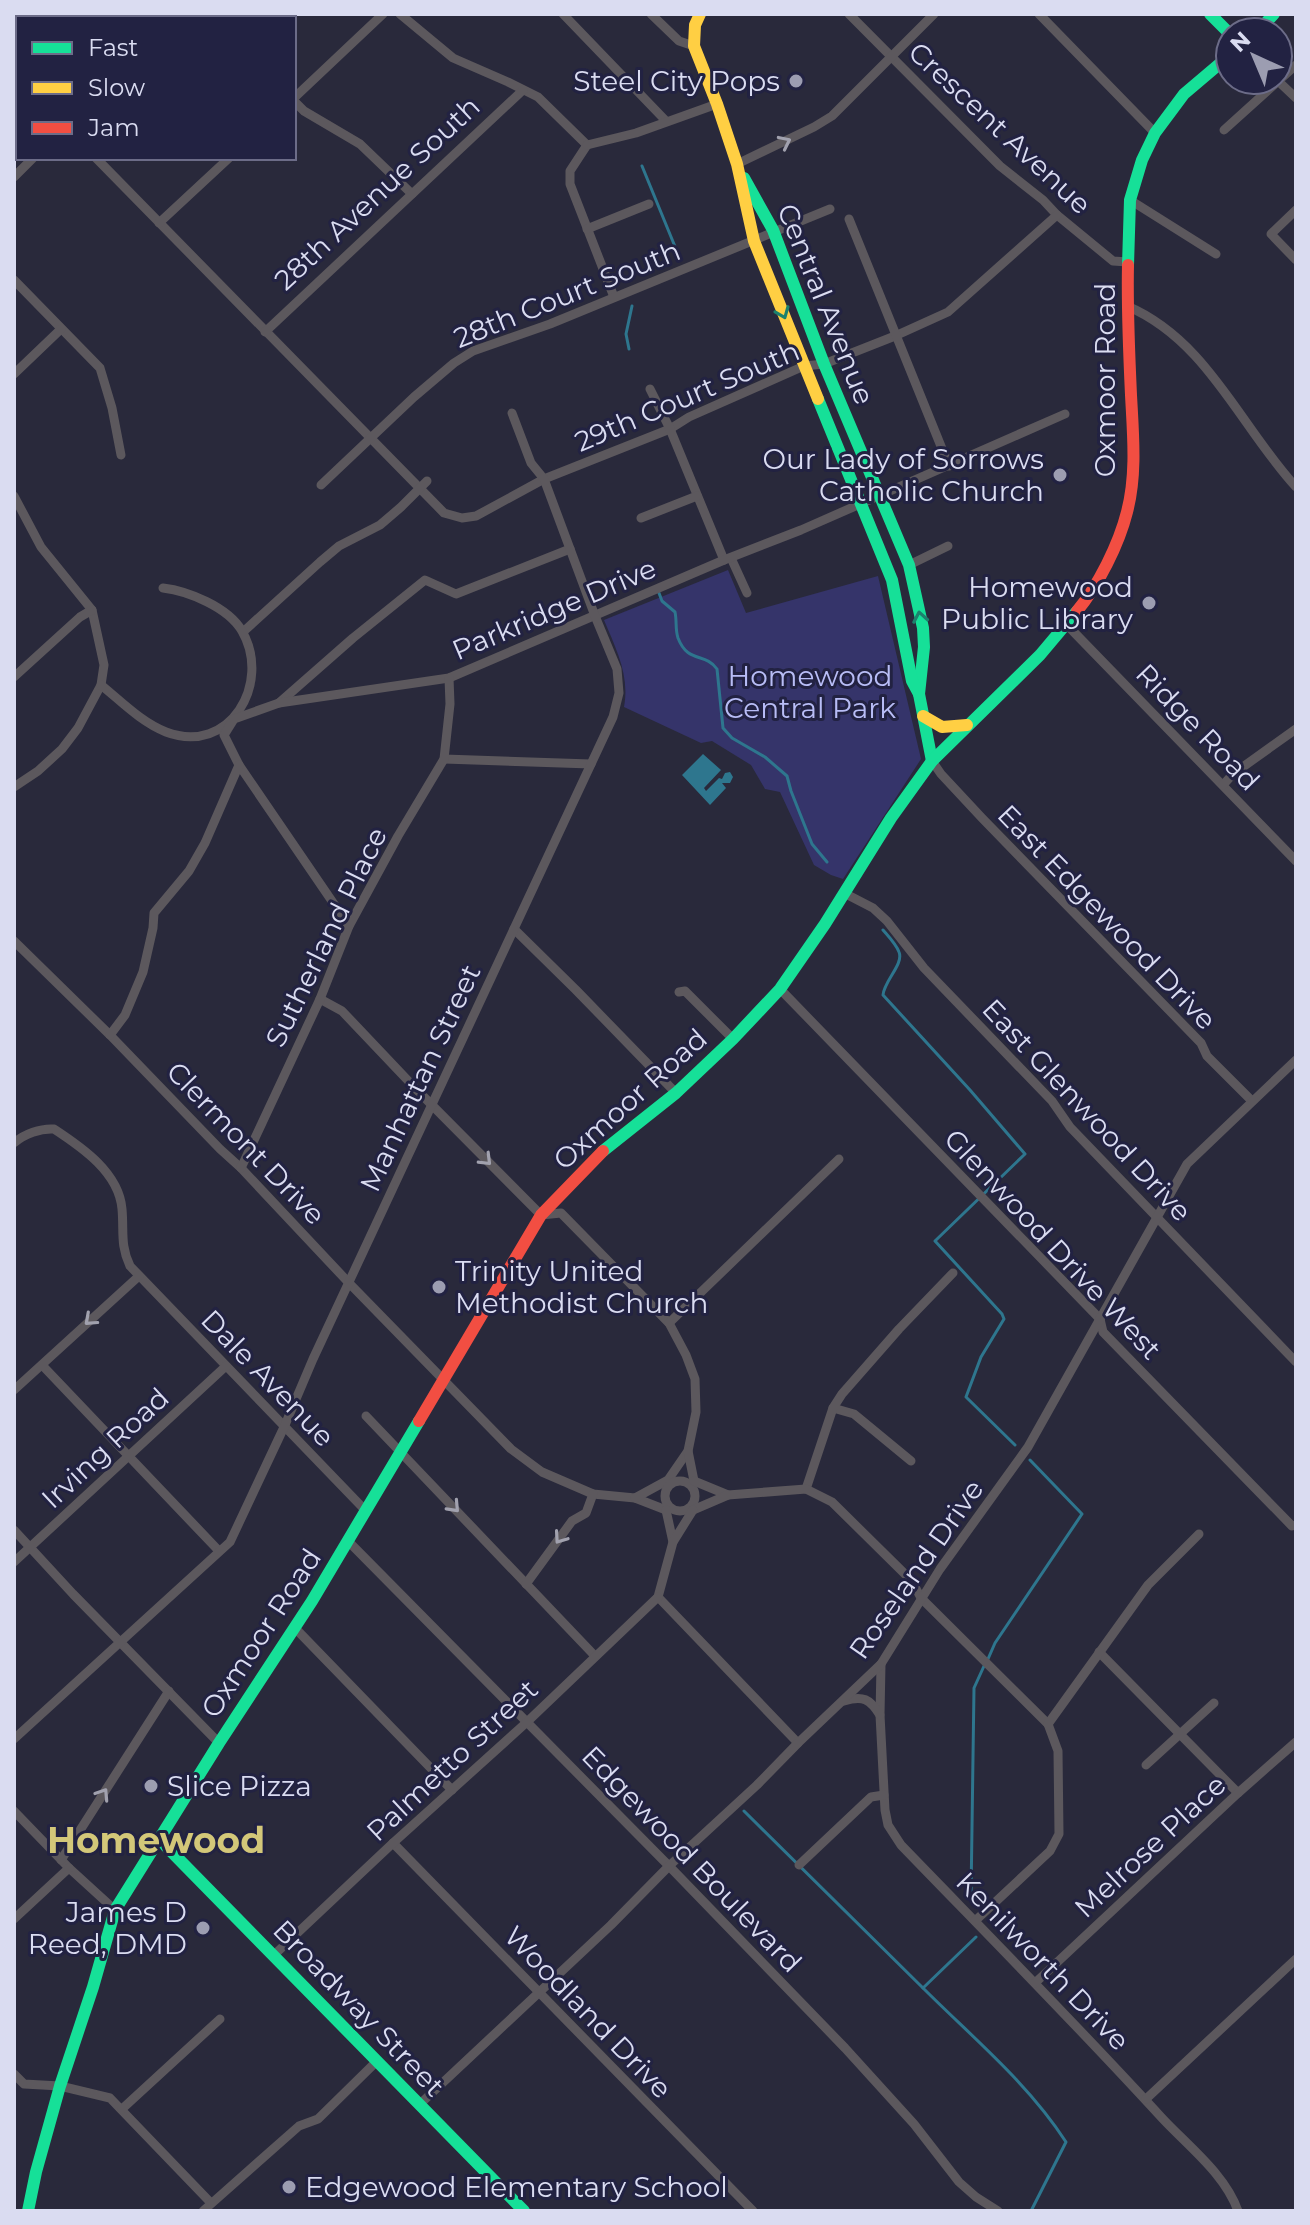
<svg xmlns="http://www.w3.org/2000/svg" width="1310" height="2225" viewBox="0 0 1310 2225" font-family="Montserrat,sans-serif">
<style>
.green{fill:#35346a}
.water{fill:#2e768e}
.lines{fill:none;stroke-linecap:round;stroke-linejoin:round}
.stream{stroke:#2e768e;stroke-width:3}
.street{stroke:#5c585d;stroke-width:9}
.fast{stroke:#16e098;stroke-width:12}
.slow{stroke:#ffcf43;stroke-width:12}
.jam{stroke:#f24e42;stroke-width:12}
.oneway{stroke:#a1a1ae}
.oneway2{stroke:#1c816d}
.poi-dot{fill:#9c9db1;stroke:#222242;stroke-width:3}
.labels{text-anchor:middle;stroke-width:6;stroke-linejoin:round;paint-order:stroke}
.poi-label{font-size:28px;fill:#dadcf1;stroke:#222242;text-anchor:end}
.street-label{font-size:28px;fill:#dadcf1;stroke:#222242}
.park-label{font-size:28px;fill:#b8bdf6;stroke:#222242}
.district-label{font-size:36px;font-weight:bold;fill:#d3c779;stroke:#222242}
</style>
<rect width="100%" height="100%" fill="#29293b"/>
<path class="green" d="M 728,570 L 746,613 L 878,576 L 921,759 L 843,879 L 831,875 L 814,865 L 780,792 L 765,789 L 751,765 L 712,741 L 701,743 L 624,707 C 630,675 616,649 604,620 Z"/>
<polygon class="water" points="703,754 721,770 704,788 706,791 719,778 722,779 725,773 730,772 733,777 730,783 722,783 726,788 710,805 682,775"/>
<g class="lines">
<g class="stream">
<polyline points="642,166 676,249 677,257"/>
<polyline points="629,349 626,334 632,306"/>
<path d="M 659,593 L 662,601 L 675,612 C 677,621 675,629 678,638 C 688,664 705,652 717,669 L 723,728 L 732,738 L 765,757 L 787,776 L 791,791 L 812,844 L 827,862"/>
<path d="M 883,930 C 888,936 896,944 899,952 C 904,964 884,981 883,995 L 970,1090 L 1025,1154 L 935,1241 L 1002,1314 L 1004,1319 L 981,1357 L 966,1397 L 1015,1445"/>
<polyline points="988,1659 995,1643 1082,1514 1030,1460"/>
<polyline points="744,1811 923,1988"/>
<polyline points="971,1897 974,1688 984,1666"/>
<path d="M 976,1937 L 923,1988 C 972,2037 1028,2083 1066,2142 L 1031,2211"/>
</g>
<g class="street">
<polyline points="400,14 453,58 508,82 538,97 587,145"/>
<polyline points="563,14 666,121"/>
<polyline points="651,14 679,41 694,46"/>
<polyline points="849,14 1000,166 1043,200 1057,215 1113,261 1128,262"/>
<polyline points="1039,14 1155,133"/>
<polyline points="130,18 130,14"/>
<polyline points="14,45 18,56"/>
<polyline points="1277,80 1296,98"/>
<polyline points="294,98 383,14"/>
<polyline points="294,101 304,111 360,144 412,194"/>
<polyline points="1224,130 1296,65"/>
<polyline points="587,145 570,171 570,184 614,297"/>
<polyline points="587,145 636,133 717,104"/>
<polyline points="96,158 444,513 462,518 476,516 544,479 670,429 689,417 804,366 824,364 895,336 948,312 1057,215"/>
<polyline points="737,164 814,127 832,116 934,14"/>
<polyline points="14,177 33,158"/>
<polyline points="1130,200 1216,254"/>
<polyline points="1296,210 1271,234 1296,260"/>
<polyline points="849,219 949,466"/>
<polyline points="159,223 229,158"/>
<polyline points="587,229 649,204"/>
<polyline points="14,280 100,368 112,408 121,455"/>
<path d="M 1127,306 C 1207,340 1240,426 1296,487"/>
<polyline points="265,332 523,90"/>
<polyline points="14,374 61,329"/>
<polyline points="650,389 670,429 724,560"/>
<polyline points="321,485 414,397 454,363 473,351 550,324 830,209"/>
<polyline points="14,496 41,547 92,610 104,665 101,685 78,728 62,749 38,771 14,787"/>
<polyline points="641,518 697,496"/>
<polyline points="731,558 747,593"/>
<polyline points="909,565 948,546"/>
<polyline points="1067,625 1296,861"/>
<polyline points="243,632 320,562 339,546 380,525 401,507 427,481"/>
<polyline points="14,677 80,617 92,610"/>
<path d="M 101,685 C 122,702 141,722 166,732 C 230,756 272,683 242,631 C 228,607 188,591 163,588"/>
<polyline points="279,703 353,638 425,580 456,594 570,549"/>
<polyline points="444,759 591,764"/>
<polyline points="932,761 941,774 982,818 1201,1043 1207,1056 1252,1101"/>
<polyline points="1223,785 1233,774 1296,729"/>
<polyline points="844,893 873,908 887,921 924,968 1052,1101 1070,1127 1296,1362"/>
<polyline points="349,926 239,765 224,735 234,719 279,703 449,678 724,560 801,530 1065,414"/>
<polyline points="514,929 576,990 676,1093"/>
<polyline points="14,941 110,1035 220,1149 241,1168 349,1283 511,1449 542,1472 593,1494 635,1498 666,1510"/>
<polyline points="780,989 1100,1319 1103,1332 1292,1526 1296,1525"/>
<polyline points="679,992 685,991 733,1039"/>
<polyline points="320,999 342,1011 416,1089 541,1215 561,1213 669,1323 686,1355 695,1379 696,1412 688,1451 668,1480 635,1498"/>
<polyline points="110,1035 125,1015 143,972 153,928 154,913 189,871 205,843 239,765"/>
<path d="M 14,1143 C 24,1134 41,1128 54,1129 C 83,1148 119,1173 122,1209 C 124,1231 120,1245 130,1266 L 365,1510"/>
<polyline points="241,1168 320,999 349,926 398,836 444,759 450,704 449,678"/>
<polyline points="669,1323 839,1159"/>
<polyline points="42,1365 219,1551"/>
<polyline points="14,1390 139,1276"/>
<polyline points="833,1408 854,1414 911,1461"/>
<polyline points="366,1416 595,1656"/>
<polyline points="688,1451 694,1481"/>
<circle cx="680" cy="1496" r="15"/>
<polyline points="694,1481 728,1495"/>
<polyline points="806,1489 833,1408 842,1394 899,1329 953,1273"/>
<polyline points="666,1510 673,1542"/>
<polyline points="693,1510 728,1495 806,1489 832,1502 912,1581 921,1598 1048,1724"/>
<polyline points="14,1530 73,1594 219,1743"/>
<polyline points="348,1541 669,1866 845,2048 914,2124 959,2182 976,2197 998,2211"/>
<polyline points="14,1562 226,1366"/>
<polyline points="526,1584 572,1521 586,1513 593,1494"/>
<polyline points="658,1597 798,1743"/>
<polyline points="658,1597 673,1542 693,1510"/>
<polyline points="295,1628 452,1790"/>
<polyline points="1099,1652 1238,1793"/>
<path d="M 881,1664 L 880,1715 L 885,1810 L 888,1825 L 901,1845 C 988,1935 1077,2025 1162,2118 C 1188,2146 1225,2174 1238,2211"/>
<path d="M 844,1701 C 863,1695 870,1699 880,1715"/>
<polyline points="14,1739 230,1542 285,1425 313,1359 613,717 619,693 617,669 595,616 544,479 531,463 512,413"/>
<polyline points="1146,1765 1214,1703"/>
<polyline points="14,1811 69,1868 115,1910"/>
<polyline points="393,1843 753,2211"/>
<polyline points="61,1860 169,1691"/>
<polyline points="799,1865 871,1797 884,1795"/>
<polyline points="14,1919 69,1868"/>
<polyline points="975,1921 1050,1851 1059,1834 1058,1751 1048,1724 1148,1585 1199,1534"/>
<polyline points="274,1955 393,1843 527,1722 658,1597"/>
<polyline points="1035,1983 1238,1793 1296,1742"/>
<polyline points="14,2074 24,2084 60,2086 110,2098 211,2203"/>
<polyline points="1146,2099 1296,1959"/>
<polyline points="420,2104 611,1925 669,1866 757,1785 798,1743 881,1664 940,1569 1028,1447 1187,1164 1296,1060"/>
<polyline points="122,2109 220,2019"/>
<polyline points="203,2211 299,2126 318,2119 377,2061"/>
</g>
<g class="fast">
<polyline points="1210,14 1230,34"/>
<polyline points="1257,32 1274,14"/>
<polyline points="744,178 773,230 824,364 909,565 923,628 924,647 919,694 932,761"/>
<polyline points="1128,265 1130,200 1142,160 1155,133 1184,94 1230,55"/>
<polyline points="818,399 892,580 912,681 919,694"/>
<polyline points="603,1151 676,1093 733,1039 780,989 825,924 891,818 932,761 1040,655 1077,611"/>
<polyline points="159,1839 524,2211"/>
<polyline points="28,2211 36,2172 60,2086 93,1987 115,1910 219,1743 312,1601 419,1421"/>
</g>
<g class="slow">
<polyline points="700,14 695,25 694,46 717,104 737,164 754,241 818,399"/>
<polyline points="923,716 942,727 967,725"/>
</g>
<g class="jam">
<path d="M 1077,611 C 1098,586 1119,544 1127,512 C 1137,474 1133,434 1131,395 C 1129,352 1127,309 1128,265"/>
<polyline points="419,1421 541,1215 603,1151"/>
</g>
</g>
<defs><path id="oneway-chevron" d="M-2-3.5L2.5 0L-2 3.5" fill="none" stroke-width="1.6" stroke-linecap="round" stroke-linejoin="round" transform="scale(2)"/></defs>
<g class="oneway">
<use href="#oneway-chevron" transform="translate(785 142) rotate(-26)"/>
<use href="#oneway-chevron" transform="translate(486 1160) rotate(45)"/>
<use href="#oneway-chevron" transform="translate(90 1320) rotate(138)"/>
<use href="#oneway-chevron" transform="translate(454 1507) rotate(47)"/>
<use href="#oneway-chevron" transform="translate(560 1538) rotate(125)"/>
<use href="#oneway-chevron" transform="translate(103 1794) rotate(-57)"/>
</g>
<g class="oneway2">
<use href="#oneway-chevron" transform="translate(783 313) rotate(68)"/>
<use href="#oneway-chevron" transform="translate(920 617) rotate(-100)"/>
</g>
<g class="poi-dot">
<circle cx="796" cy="81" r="8"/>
<circle cx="1060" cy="475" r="8"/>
<circle cx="1149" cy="603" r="8"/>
<circle cx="439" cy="1287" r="8"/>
<circle cx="151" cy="1786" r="8"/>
<circle cx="203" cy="1928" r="8"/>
<circle cx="289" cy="2187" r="8"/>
</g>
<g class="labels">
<g class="poi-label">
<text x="780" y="91">Steel City Pops</text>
<text x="1044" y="469">Our Lady of Sorrows<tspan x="1044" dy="32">Catholic Church</tspan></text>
<text x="1133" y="597">Homewood<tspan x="1133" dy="32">Public Library</tspan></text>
<text x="455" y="1281" text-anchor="start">Trinity United<tspan x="455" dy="32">Methodist Church</tspan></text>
<text x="167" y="1796" text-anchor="start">Slice Pizza</text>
<text x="187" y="1922">James D<tspan x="187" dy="32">Reed, DMD</tspan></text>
<text x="305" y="2197" text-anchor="start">Edgewood Elementary School</text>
</g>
<g class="street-label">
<text transform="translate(1000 128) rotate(43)" y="10">Crescent Avenue</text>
<text transform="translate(377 193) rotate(-43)" y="10">28th Avenue South</text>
<text transform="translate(567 294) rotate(-22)" y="10">28th Court South</text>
<text transform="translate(826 304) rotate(68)" y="10">Central Avenue</text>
<text transform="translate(1105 380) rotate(-90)" y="10">Oxmoor Road</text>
<text transform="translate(687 396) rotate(-23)" y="10">29th Court South</text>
<text transform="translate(554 609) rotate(-23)" y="10">Parkridge Drive</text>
<text transform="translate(1198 727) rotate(46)" y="10">Ridge Road</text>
<text transform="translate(1107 917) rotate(46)" y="10">East Edgewood Drive</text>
<text transform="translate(326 937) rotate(-64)" y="10">Sutherland Place</text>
<text transform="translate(420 1078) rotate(-65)" y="10">Manhattan Street</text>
<text transform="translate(630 1099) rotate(-42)" y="10">Oxmoor Road</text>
<text transform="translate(1087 1110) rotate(47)" y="10">East Glenwood Drive</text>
<text transform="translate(246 1143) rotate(46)" y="10">Clermont Drive</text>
<text transform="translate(1053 1244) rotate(47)" y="10">Glenwood Drive West</text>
<text transform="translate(268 1378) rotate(46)" y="10">Dale Avenue</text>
<text transform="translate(105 1448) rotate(-43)" y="10">Irving Road</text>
<text transform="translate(916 1569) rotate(-55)" y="10">Roseland Drive</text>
<text transform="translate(261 1633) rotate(-57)" y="10">Oxmoor Road</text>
<text transform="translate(452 1760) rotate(-43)" y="10">Palmetto Street</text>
<text transform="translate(1150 1846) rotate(-43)" y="10">Melrose Place</text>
<text transform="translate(692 1859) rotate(46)" y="10">Edgewood Boulevard</text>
<text transform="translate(1043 1961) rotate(46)" y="10">Kenilworth Drive</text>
<text transform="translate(359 2008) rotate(46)" y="10">Broadway Street</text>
<text transform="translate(588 2012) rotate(46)" y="10">Woodland Drive</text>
</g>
<g class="park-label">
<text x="810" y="686">Homewood<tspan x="810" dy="32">Central Park</tspan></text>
</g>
<g class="district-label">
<text x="156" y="1853">Homewood</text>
</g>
</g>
<rect width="1310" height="2225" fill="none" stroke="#dadcf1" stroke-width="32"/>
<rect x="16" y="16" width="280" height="144" fill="#222242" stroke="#6c6c88" stroke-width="2"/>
<rect x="32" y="42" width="40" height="12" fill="#16e098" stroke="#6c6c88" stroke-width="2"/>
<text x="88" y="56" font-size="24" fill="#dadcf1">Fast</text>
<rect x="32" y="82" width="40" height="12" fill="#ffcf43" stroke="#6c6c88" stroke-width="2"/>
<text x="88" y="96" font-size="24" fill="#dadcf1">Slow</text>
<rect x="32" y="122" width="40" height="12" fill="#f24e42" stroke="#6c6c88" stroke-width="2"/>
<text x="88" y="136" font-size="24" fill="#dadcf1">Jam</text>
<g transform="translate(1254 56) rotate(316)"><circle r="38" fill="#222242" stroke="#6c6c88" stroke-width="2"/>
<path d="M0-6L14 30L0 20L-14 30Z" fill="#9c9db1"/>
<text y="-12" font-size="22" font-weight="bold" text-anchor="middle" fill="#dadcf1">N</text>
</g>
</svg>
